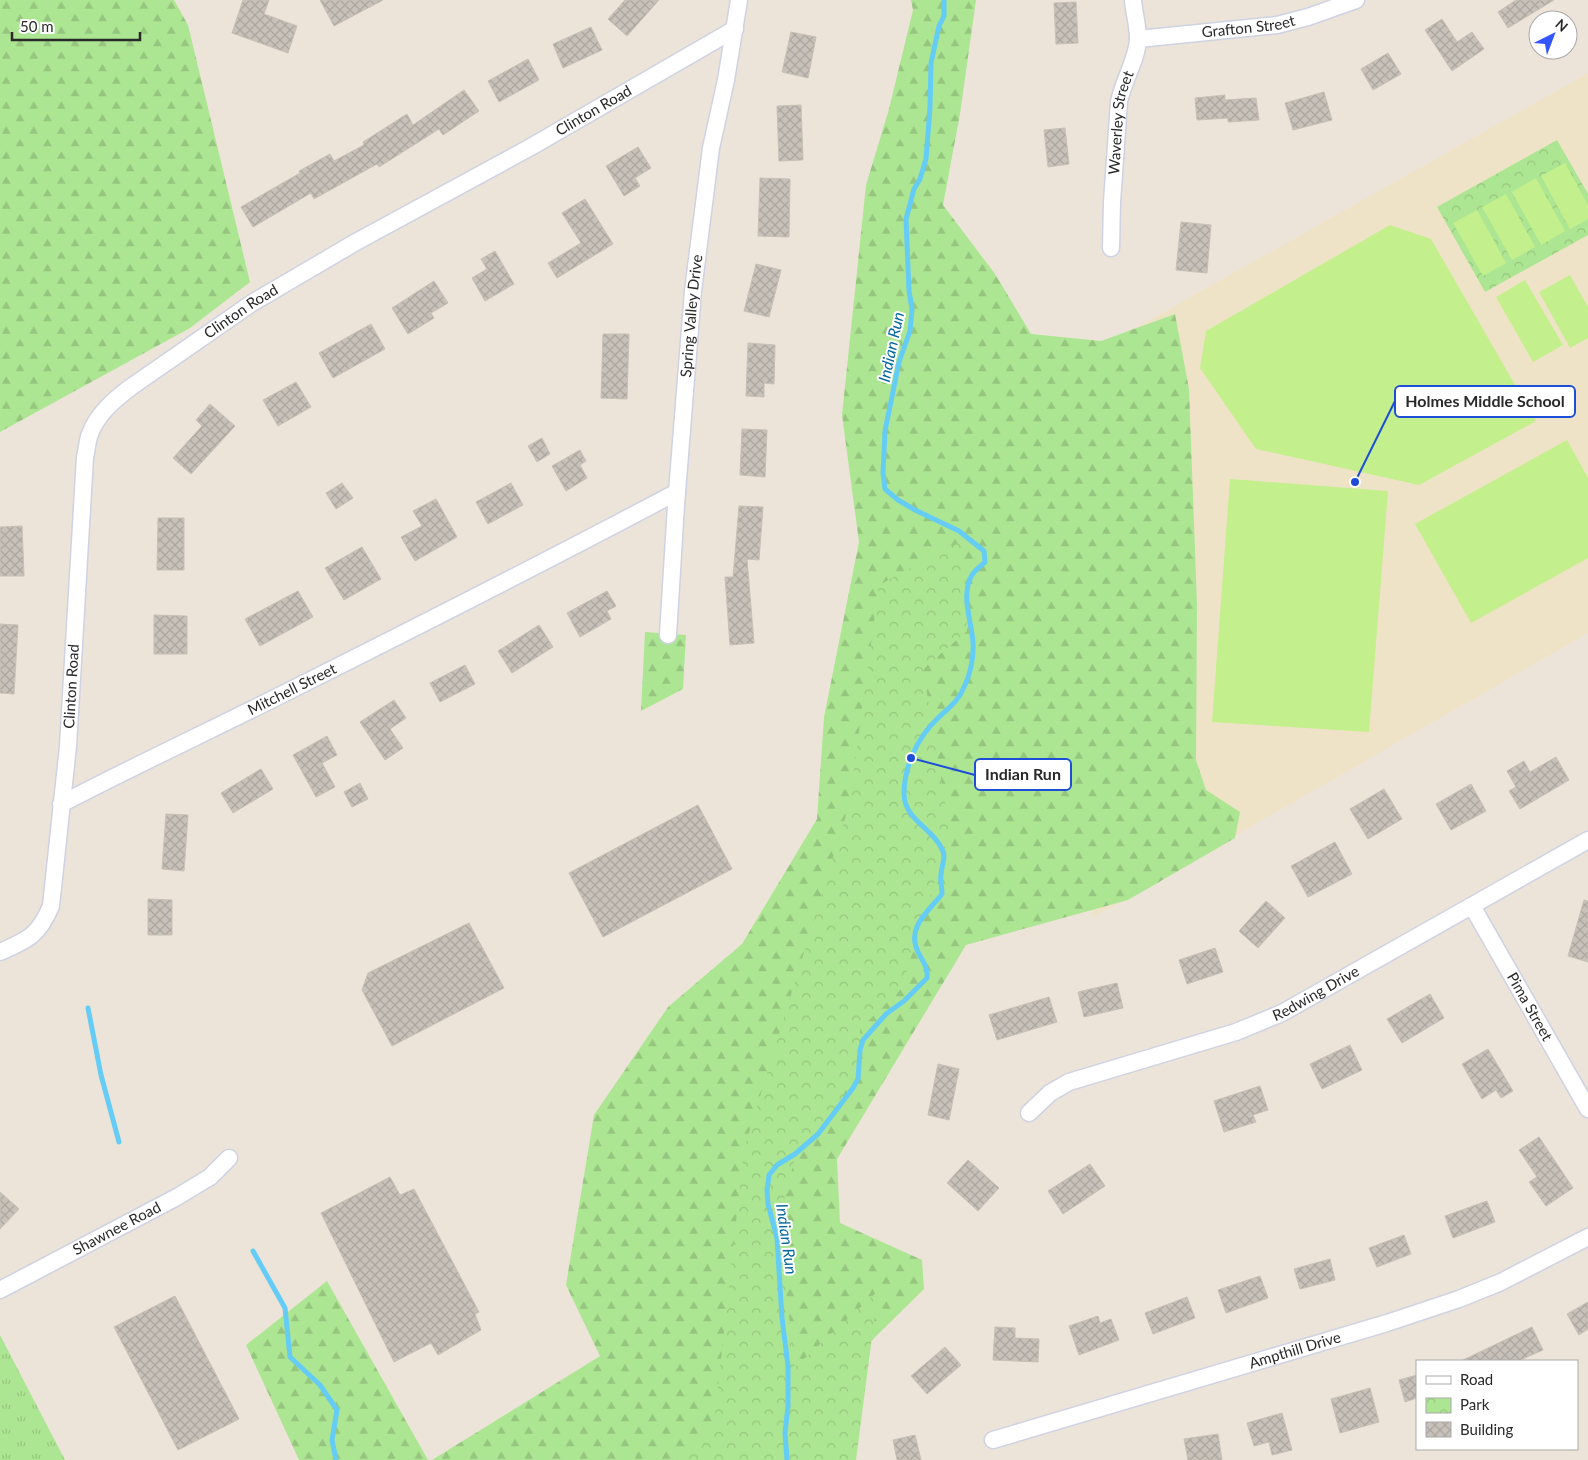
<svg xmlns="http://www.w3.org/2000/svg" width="1588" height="1460" viewBox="0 0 1588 1460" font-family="Lato,sans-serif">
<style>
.education{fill:#efe3c7}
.grass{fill:url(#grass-tufts)}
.forest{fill:url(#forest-firs)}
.park{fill:url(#park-crowns)}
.pitch{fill:#c3ef8c}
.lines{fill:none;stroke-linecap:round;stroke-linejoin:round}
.stream{stroke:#65ccf5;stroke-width:5}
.building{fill:url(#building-cross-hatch);stroke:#c7c0b3}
.street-casing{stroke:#ced2e3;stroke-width:19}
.street{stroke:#fff;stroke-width:16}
.labels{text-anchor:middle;stroke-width:4;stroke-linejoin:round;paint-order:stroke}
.street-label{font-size:15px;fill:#292929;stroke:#fff}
.water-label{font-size:16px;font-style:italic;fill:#0568a0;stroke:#fff}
.leader{fill:none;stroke:#1d4ed8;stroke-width:2}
.callout-dot{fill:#1d4ed8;stroke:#fff;stroke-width:2}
.callout{fill:#fff;stroke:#1d4ed8;stroke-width:2}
.callout-label{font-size:16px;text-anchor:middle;font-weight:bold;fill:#292929}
</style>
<defs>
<pattern id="grass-tufts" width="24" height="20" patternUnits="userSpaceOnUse" patternTransform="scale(1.25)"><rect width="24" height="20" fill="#ade692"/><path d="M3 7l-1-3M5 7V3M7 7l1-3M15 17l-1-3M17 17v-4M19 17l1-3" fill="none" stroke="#95c57e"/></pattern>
<pattern id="forest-firs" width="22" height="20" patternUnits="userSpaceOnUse" patternTransform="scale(1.25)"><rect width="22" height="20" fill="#ade692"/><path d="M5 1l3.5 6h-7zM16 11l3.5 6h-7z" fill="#95c57e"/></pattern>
<pattern id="park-crowns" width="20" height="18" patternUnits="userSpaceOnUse" patternTransform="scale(1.25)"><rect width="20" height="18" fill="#ade692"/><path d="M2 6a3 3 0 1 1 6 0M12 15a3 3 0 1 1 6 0" fill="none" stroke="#95c57e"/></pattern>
<pattern id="building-cross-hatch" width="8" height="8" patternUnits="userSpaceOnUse" patternTransform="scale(1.25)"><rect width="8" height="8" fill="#c7c1b9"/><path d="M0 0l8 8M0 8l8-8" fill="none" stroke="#aba69f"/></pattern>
</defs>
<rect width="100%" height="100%" fill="#ece4d9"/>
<polygon class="education" points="1588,73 1588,633 1092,918 1132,330"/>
<polygon class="grass" points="0,1335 65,1460 0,1460"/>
<g class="forest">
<polygon points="0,0 174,0 188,25 250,282 190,328 0,432"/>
<polygon points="911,0 976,0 960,114 943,205 995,274 1031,334 1101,341 1175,314 1189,389 1197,604 1196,760 1206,790 1240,812 1235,838 1128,900 966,945 837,1159 840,1223 922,1260 924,1289 861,1351 841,1460 432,1460 600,1356 566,1285 594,1115 668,1007 742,944 817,819 824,717 859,542 842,415 866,185 889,109 913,10"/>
<polygon points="645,632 686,635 683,689 641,711"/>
<polygon points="327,1281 428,1460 299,1460 246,1345"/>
</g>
<g class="park">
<polygon points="1557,140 1588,194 1588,235 1485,292 1437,207"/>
<polygon points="963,540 967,631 923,669 950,834 901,989 860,1029 861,1051 840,1104 795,1158 778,1223 795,1367 878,1291 856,1460 671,1460 713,1432 744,1149 849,805 879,585"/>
</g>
<g class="pitch">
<polygon points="1565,163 1588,205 1588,219 1570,229 1541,176"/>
<polygon points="1536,178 1565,231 1541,245 1512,192"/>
<polygon points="1506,194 1535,247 1512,260 1482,207"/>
<polygon points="1477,210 1506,263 1483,276 1453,223"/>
<polygon points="1390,225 1431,239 1536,421 1419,485 1256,449 1200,368 1206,331"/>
<polygon points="1570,275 1588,307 1588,338 1570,348 1539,292"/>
<polygon points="1525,280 1563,345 1533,362 1496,297"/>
<polygon points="1567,440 1588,478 1588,558 1471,623 1415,524"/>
<polygon points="1230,479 1388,491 1369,732 1212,722"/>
</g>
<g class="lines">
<g class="stream">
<polyline points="88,1008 101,1075 119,1142"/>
<polyline points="253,1251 285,1308 290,1357 320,1385 337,1410 332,1440 336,1460"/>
<path d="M 787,1460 L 785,1433 L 788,1406 L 788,1366 L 782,1318 L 777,1238 L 768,1204 L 767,1191 L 769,1175 L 777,1165 L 795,1154 L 818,1134 L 853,1088 L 858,1079 L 860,1050 L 863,1040 L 886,1014 L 904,1001 L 927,978 C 928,967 923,962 918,952 C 906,927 928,912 942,894 C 942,887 940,881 941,875 C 941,866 947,857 942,849 C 932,827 905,821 904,794 C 904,767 917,738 937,719 C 947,709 959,701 964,687 C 970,675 974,657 973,643 C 972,621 960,596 972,575 C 975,570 981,566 985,562 L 984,551 L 959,531 L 915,510 L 898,500 L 885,489 L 883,473 L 885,431 L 899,362 L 910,331 L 912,309 L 909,291 L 906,219 L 914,189 L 920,179 L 926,159 L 930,108 L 931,63 L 939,26 L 944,16 L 944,0"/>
</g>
</g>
<g class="building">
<polygon points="243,0 269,0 264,14 297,26 288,53 232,33"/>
<polygon points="320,0 383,0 334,26"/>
<polygon points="625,0 659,0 627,36 608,19"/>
<polygon points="1516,0 1554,0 1508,28 1498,12"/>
<polygon points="1076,2 1078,43 1056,44 1054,3"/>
<polygon points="1442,19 1457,42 1472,32 1484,49 1452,71 1425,30"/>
<polygon points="591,27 602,50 563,68 553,44"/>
<polygon points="791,32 816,37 808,78 782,72"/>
<polygon points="1388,53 1401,74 1373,90 1361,69"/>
<polygon points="528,59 539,80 499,102 488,81"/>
<polygon points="464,90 479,111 443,135 439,129 379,167 377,164 314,199 311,193 253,227 241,207 300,173 299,171 330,154 334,161 364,145 363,142 407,114 413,125"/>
<polygon points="1324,92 1332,120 1293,130 1285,103"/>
<polygon points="1225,95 1225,100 1256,98 1259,120 1228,122 1228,118 1197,120 1195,98"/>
<polygon points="801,105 803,160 779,161 777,106"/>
<polygon points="1065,128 1069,164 1048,167 1044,130"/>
<polygon points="638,147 651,168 635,178 640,186 624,196 606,166"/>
<polygon points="760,178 790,179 789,237 758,236"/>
<polygon points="585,199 613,244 557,278 548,263 581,243 562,213"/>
<polygon points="1181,222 1211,225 1207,273 1176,270"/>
<polygon points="495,251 514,284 485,301 472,278 487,269 481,259"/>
<polygon points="756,264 781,270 769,317 744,311"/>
<polygon points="434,281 448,303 431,313 434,318 408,334 392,308"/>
<polygon points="371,324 385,349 333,378 319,353"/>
<polygon points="603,334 629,334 627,399 601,398"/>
<polygon points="748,343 775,345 774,384 764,383 764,397 746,396"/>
<polygon points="296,382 311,407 278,426 263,400"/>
<polygon points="210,404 235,426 191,474 173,458 202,426 196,420"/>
<polygon points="742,429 767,430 765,477 740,475"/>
<polygon points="542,438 550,454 537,462 528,446"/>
<polygon points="580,450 586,461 580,465 587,478 566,491 552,466"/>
<polygon points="342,483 353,498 336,509 326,493"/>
<polygon points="511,483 523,505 488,524 476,502"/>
<polygon points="436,499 457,537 415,561 401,537 422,526 413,511"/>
<polygon points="739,506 763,507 759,560 747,559 754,643 730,645 725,577 733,577"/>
<polygon points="158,518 184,518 184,570 157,570"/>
<polygon points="22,526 24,576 0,576 0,527"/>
<polygon points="362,547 381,579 344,600 325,568"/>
<polygon points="298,591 313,617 260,646 245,619"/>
<polygon points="607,591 616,606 607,611 611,619 580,637 567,613"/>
<polygon points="154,615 187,616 187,654 154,654"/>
<polygon points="0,624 18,625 14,694 0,693"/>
<polygon points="539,625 553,647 512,673 498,651"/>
<polygon points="465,665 475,684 440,702 430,683"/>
<polygon points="394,700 406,718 390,729 403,748 385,760 360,722"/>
<polygon points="327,736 337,755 322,763 335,787 316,797 293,755"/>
<polygon points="1556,757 1569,780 1520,809 1509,791 1516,787 1507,771 1524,761 1530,772"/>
<polygon points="261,769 273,789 233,813 221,793"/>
<polygon points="360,783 368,799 352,807 344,792"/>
<polygon points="1471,784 1486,811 1451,830 1436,804"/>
<polygon points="1384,789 1402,819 1368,839 1350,809"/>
<polygon points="698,805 732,869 603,937 569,873"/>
<polygon points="166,814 188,815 184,871 162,869"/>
<polygon points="1335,842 1352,874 1308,897 1291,866"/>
<polygon points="148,899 172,900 172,935 148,935"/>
<polygon points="1584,900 1588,901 1588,962 1568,956"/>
<polygon points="1266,901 1285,918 1258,948 1239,931"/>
<polygon points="469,923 504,988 392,1046 362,990 368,973"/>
<polygon points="1215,948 1223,972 1187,984 1179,960"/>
<polygon points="1117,983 1123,1008 1084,1017 1078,992"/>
<polygon points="1430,994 1444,1018 1402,1043 1387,1019"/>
<polygon points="1049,997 1057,1022 997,1040 989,1015"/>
<polygon points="1350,1045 1362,1070 1322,1089 1310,1064"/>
<polygon points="1488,1049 1513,1091 1501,1098 1496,1090 1482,1099 1462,1064"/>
<polygon points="938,1064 959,1069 949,1120 928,1115"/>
<polygon points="1260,1086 1268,1110 1253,1115 1256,1122 1224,1132 1214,1101"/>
<polygon points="1539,1137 1573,1188 1546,1206 1529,1182 1537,1177 1519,1150"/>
<polygon points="968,1160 999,1188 978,1211 947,1183"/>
<polygon points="1090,1164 1105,1186 1063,1214 1048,1191"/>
<polygon points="390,1177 400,1195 414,1189 479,1312 475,1314 481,1330 438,1355 431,1343 394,1362 321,1213"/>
<polygon points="0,1192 19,1209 0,1229"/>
<polygon points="1487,1201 1495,1222 1453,1238 1445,1216"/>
<polygon points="1404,1235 1411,1254 1377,1267 1369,1248"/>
<polygon points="1330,1259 1335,1280 1300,1289 1294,1269"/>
<polygon points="1260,1276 1268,1298 1226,1313 1218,1290"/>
<polygon points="175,1296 239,1419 178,1450 114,1327"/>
<polygon points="1187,1297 1195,1318 1153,1334 1145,1313"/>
<polygon points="1588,1302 1588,1329 1579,1335 1567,1314"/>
<polygon points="1098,1316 1100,1323 1111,1319 1119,1340 1079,1355 1069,1326"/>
<polygon points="995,1327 1015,1328 1015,1338 1039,1339 1038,1362 993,1360"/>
<polygon points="1532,1327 1543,1350 1518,1361 1461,1361"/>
<polygon points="945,1347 961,1365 927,1394 911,1376"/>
<polygon points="1417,1375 1417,1398 1405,1402 1399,1380"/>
<polygon points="1370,1388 1379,1422 1340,1433 1331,1399"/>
<polygon points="1282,1413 1292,1450 1272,1455 1269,1442 1254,1446 1247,1423"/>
<polygon points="1218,1434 1222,1460 1188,1460 1184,1439"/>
<polygon points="915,1435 921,1460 897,1460 893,1440"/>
</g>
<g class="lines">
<g class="street-casing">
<g id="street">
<path id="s1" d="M 1138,39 L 1277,25 L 1308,17 L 1356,0"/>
<path id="s2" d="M 1111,248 L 1112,202 L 1119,102 C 1123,81 1137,60 1138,39 C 1138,25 1134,13 1133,0"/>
<path id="s3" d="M 668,635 L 676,505 L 693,291 L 711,148 L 726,80 L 739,0"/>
<path id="s4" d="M 61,804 C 132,767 205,733 277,697 C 411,630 545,562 677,492"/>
<path id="s5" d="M 1472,906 L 1588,1109"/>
<path id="s6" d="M 0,952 C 28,940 39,935 51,906 L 68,746 L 85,457 C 87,450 87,441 90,434 C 97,414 115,399 131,387 L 252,303 L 356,242 L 529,148 L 735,29"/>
<path id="s7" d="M 1029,1113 L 1050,1093 L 1069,1082 L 1236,1032 L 1282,1013 L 1588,840"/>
<path id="s8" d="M 0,1290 L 177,1197 L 210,1177 L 229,1158"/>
<path id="s9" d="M 993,1440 L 1387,1323 L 1459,1299 L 1501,1282 L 1588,1237"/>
</g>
</g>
<use href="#street" class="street"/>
</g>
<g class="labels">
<g class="street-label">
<text dy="5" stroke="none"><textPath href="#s1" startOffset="111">Grafton Street</textPath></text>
<text dy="5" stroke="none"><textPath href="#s6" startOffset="1148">Clinton Road</textPath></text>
<text dy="5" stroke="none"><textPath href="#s2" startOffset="126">Waverley Street</textPath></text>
<text dy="5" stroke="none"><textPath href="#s6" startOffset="742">Clinton Road</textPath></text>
<text dy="5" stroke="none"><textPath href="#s3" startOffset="320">Spring Valley Drive</textPath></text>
<text dy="5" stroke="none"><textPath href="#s6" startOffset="292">Clinton Road</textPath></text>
<text dy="5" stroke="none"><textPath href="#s4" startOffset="258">Mitchell Street</textPath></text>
<text dy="5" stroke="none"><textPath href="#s7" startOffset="314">Redwing Drive</textPath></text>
<text dy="5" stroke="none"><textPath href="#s5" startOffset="116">Pima Street</textPath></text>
<text dy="5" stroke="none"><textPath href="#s8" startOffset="132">Shawnee Road</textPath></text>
<text dy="5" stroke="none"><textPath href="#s9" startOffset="315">Ampthill Drive</textPath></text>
</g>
<g class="water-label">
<text transform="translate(891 347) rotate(-78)" y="6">Indian Run</text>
<text transform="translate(787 1239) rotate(82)" y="6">Indian Run</text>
</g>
</g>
<path class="leader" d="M1355 482L1395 401M911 758L975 775"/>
<g class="callout-dot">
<circle cx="1355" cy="482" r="5"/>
<circle cx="911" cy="758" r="5"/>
</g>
<g class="callout">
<rect x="1395" y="386" width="180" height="31" rx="5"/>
<rect x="975" y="759" width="96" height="31" rx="5"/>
</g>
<g class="callout-label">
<text x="1485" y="407">Holmes Middle School</text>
<text x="1023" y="780">Indian Run</text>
</g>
<rect x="1416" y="1360" width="162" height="90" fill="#ffffff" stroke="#a9a9a9"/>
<rect x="1426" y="1376" width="25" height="8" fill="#ffffff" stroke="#a9a9a9"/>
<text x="1460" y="1385" font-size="15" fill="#292929">Road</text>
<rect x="1426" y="1398" width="25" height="15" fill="url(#park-crowns)" stroke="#a9a9a9"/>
<text x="1460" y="1410" font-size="15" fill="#292929">Park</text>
<rect x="1426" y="1422" width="25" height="15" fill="url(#building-cross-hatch)" stroke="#a9a9a9"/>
<text x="1460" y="1435" font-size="15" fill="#292929">Building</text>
<g transform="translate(1553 35) rotate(42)"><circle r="24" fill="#ffffff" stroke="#a9a9a9"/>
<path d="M0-4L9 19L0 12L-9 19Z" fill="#3355ff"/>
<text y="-8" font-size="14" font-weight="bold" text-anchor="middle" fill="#292929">N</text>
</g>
<path d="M12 32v8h128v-8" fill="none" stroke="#292929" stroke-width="2.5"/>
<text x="20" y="32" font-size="15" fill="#292929" stroke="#ffffff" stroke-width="4" paint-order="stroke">50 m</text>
</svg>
